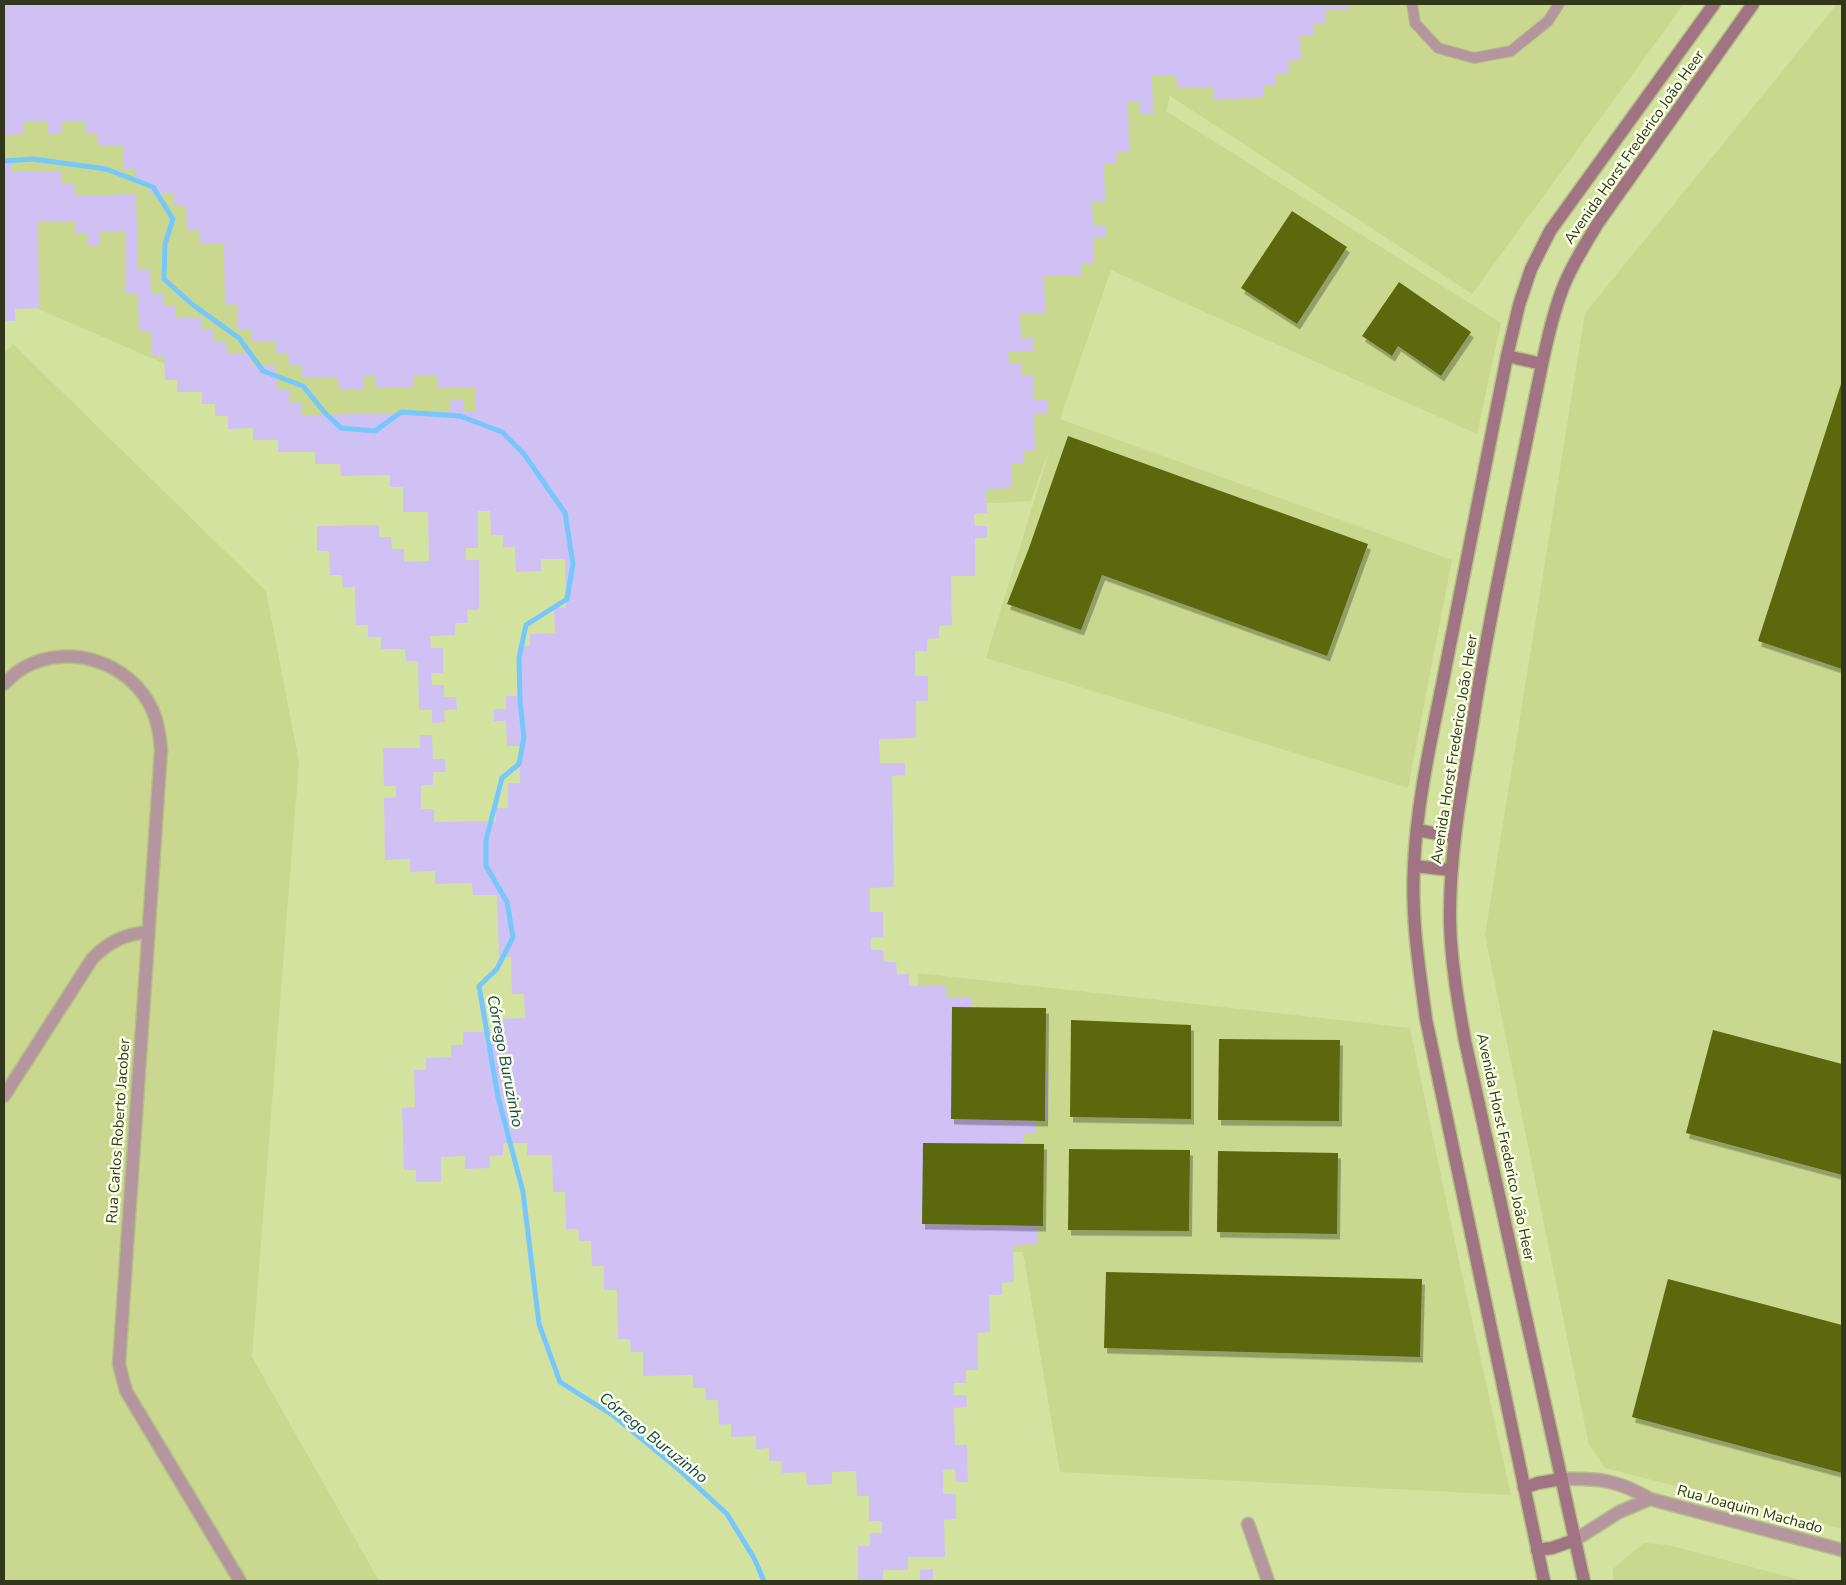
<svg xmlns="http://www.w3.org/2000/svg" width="1846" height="1585" viewBox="0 0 1846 1585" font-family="'Nunito Sans',sans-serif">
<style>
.built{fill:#c9d88e}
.green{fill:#d0c1f5}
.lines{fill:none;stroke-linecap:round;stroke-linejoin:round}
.stream{stroke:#76c7fb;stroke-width:5}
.building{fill:#5c680d;filter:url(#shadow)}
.lane-casing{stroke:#b4c086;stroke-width:12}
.street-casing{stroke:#b4c086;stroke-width:15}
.secondary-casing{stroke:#b4c086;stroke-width:15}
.lane{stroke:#b5969f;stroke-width:10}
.street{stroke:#b5969f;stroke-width:12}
.secondary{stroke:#a17483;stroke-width:12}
.labels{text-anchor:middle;stroke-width:5;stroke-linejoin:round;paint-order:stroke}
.street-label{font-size:15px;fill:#32371c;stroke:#f8ffe4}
.water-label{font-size:16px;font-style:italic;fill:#184560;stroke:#f8ffe4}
</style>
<defs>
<filter id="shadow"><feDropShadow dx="3" dy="5.5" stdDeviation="0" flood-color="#0004"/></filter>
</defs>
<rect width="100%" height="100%" fill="#d4e2a0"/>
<g class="built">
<polygon points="4,4 1684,4 1472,294 1170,96 1166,111 1501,323 1477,434 1111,270 1060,419 1452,560 1408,788 986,658 1052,442 1031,501 545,529 4,294"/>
<polygon points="1837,4 1842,4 1842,1529 1605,1468 1589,1445 1485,935 1585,313"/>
<polygon points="13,344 266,591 299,762 252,1357 379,1581 4,1581 4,353"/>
<polygon points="918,973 1410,1028 1459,1261 1511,1495 1060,1472 1023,1252 915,1250"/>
<polygon points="1644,1543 1668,1545 1805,1581 1613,1581 1613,1569"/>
</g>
<g class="green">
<polygon points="4,4 1349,4 1349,10 1325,10 1325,23 1313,23 1313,35 1300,36 1301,60 1288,61 1289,73 1276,73 1276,86 1264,86 1264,98 1214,99 1214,87 1177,88 1176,75 1152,75 1153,113 1140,113 1140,101 1128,101 1129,151 1117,151 1116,163 1104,164 1105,201 1092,201 1093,225 1105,225 1105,238 1093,238 1094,263 1081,263 1081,275 1044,276 1045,313 1020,314 1021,339 1033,338 1033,351 1008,352 1009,363 1021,364 1021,376 1034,376 1034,400 1047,400 1047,413 1034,413 1035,450 1023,451 1023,463 1011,463 1011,488 986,489 987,513 974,514 975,526 987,526 987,538 975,538 975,576 951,576 952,625 939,626 939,638 927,639 927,651 915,651 915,676 928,676 928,701 916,701 916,738 879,739 880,763 905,763 905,775 892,776 894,887 870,888 870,912 883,912 883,937 871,938 871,950 883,950 884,962 896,962 897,974 909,974 909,986 946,986 947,998 971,998 972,1010 1035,1071 1047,1071 1048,1120 1036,1120 1036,1133 1024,1133 1024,1145 1038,1220 1038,1244 1013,1245 1014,1282 1002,1283 1002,1295 989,1295 990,1332 978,1333 978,1370 966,1370 966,1383 954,1383 954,1395 966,1395 967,1407 954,1408 955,1445 967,1445 968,1482 956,1482 955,1469 943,1470 943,1494 956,1494 956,1519 944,1520 945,1557 908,1557 908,1570 883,1570 883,1581 858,1581 858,1546 870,1546 870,1533 882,1533 882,1521 869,1521 869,1496 857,1496 856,1471 832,1472 832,1484 807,1485 806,1472 782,1473 781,1461 769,1461 769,1448 756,1449 756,1436 731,1437 731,1424 719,1425 718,1400 706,1400 705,1388 693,1388 693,1375 643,1376 643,1352 631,1352 630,1339 618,1339 617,1290 604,1290 604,1266 592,1266 591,1241 579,1241 578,1229 566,1229 565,1192 553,1192 552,1155 527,1155 527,1143 503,1143 503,1155 490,1156 490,1168 465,1169 465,1156 441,1157 441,1182 416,1182 416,1170 404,1170 402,1108 415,1107 414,1070 426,1070 426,1058 451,1057 451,1045 463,1045 463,1032 500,1032 500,1019 525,1018 524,994 512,994 511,957 499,957 497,895 473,895 472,883 435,884 435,871 410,872 410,859 385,860 384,798 396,797 396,786 384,786 383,748 420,748 420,735 432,735 433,759 445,759 446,772 433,772 433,785 421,785 421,809 434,809 434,822 496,821 496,808 508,808 508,783 520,783 519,746 507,746 506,721 494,721 494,709 506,709 506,696 518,696 518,646 530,646 530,634 555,633 554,608 566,608 565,559 541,559 541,571 516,572 515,547 503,547 503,535 491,535 490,511 478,511 478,548 466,548 466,560 479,560 479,610 467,610 468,623 455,623 455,635 430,636 431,648 443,648 443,673 431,673 432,685 444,685 444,697 456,697 457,710 444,710 445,722 432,723 432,710 419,710 418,661 406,661 405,649 381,649 381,637 368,637 368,625 356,625 355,587 343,588 342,575 330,575 329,551 317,551 317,526 379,525 379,537 391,537 392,549 404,549 404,562 429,561 428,512 403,512 403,487 390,487 390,475 341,476 340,464 315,464 315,452 278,452 278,440 253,440 253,428 228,429 228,416 215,416 215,404 202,404 202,392 177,392 177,380 165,380 164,355 152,355 151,331 139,331 138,294 126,294 125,232 100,232 100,245 88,245 87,233 75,233 75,221 38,221 39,308 15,309 15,321 4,321 4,160 12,160 12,172 61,171 62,183 74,183 75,196 136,194 138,269 150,269 151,293 163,293 164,306 176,305 176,318 201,317 201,330 214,330 214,342 226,342 227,354 251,353 252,366 276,366 277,390 289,390 289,403 302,402 302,415 450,412 451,399 463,399 464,411 476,411 475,387 438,387 437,375 413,375 413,388 376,388 376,376 364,376 364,389 339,389 338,377 301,377 301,365 289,365 288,353 276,353 276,341 251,341 251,329 238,329 238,304 225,305 224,243 200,243 199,230 187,231 186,206 174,206 173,194 149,194 149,182 136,182 136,170 124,170 123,145 98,146 98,133 86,133 85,121 61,122 61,134 48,134 48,122 24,122 24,134 4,135"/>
<polygon points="933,1569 933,1581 920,1581 920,1570"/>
</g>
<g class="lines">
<polyline class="stream" points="4,161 33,159 106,169 153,187 173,219 165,244 164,279 193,305 239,338 263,371 303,386 325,413 341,428 375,431 401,412 460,416 502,432 524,454 565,513 573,564 567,599 526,625 519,658 520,701 524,737 519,764 502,778 486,840 486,866 507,902 513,937 497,969 479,986 498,1097 523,1192 539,1324 560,1382 614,1416 676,1467 727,1514 754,1558 764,1581"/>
</g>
<g class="building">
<polygon points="1292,211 1347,247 1297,324 1241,288"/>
<polygon points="1399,282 1471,332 1441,376 1398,346 1392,356 1362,336"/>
<polygon points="1842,381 1842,669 1758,641"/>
<polygon points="1068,436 1368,544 1327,656 1102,575 1081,630 1007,604 1029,548"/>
<polygon points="952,1007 1046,1008 1045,1121 951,1119"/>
<polygon points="1071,1020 1191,1025 1191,1119 1070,1117"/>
<polygon points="1713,1030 1842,1064 1842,1175 1686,1133"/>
<polygon points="1219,1039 1340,1040 1339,1121 1218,1120"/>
<polygon points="923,1143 1044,1144 1043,1226 922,1224"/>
<polygon points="1069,1149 1190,1150 1189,1231 1068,1230"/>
<polygon points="1218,1151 1338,1153 1337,1234 1217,1232"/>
<polygon points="1106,1272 1422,1279 1420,1357 1104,1348"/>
<polygon points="1668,1279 1842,1325 1842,1473 1632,1417"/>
</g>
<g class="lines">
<g class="lane-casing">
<polyline id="lane" points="1412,4 1415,23 1438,48 1474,58 1511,51 1548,21 1559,4"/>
</g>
<g class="street-casing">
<g id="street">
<path d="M 4,684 C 10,678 17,671 25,667 C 70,643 130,662 152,709 C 158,722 160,735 161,750 L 119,1364 L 126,1391 L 240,1581"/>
<path d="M 4,1096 L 92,959 C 108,942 125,934 148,932"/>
<path d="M 1562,1479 C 1598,1478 1618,1480 1650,1499 L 1842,1550"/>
<polyline points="1248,1524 1268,1581"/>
<polyline points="1575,1540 1619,1512 1650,1499"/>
</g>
</g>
<g class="secondary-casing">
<g id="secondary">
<polyline points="1507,356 1542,364"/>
<polyline points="1417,830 1454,837"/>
<polyline points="1414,866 1451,870"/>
<polyline points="1524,1488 1538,1483 1562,1479"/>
<polyline points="1537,1550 1552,1548 1575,1540"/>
<path d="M 1544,1581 L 1426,1019 C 1419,968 1411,917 1414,865 C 1417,796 1434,728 1447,660 C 1467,559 1487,458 1507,356 L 1519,305 L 1531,269 L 1550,231 L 1714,4"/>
<path d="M 1584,1581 L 1465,1041 C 1458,1002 1451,962 1450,922 C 1449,856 1461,792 1472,727 C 1491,605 1518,485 1542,364 C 1548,337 1554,310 1564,285 C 1573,263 1586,243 1598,223 L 1753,4"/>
</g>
</g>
<use href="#lane" class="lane"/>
<use href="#street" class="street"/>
<use href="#secondary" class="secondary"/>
</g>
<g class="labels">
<g class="street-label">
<text transform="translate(1634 147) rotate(-55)" y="5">Avenida Horst Frederico João Heer</text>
<text transform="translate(1454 749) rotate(-81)" y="5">Avenida Horst Frederico João Heer</text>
<text transform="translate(118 1131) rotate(-86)" y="5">Rua Carlos Roberto Jacober</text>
<text transform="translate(1506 1147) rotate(78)" y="5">Avenida Horst Frederico João Heer</text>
<text transform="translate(1750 1509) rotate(15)" y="5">Rua Joaquim Machado</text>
</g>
<g class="water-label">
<text transform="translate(506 1061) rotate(79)" y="6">Córrego Buruzinho</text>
<text transform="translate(654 1437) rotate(39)" y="6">Córrego Buruzinho</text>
</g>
</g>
<rect width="1846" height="1585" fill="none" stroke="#32371c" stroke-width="10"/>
</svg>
